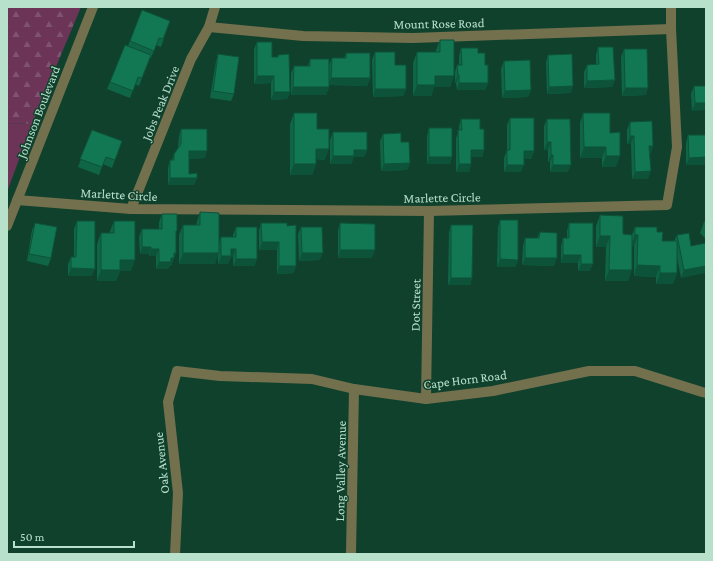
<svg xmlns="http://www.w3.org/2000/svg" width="713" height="561" viewBox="0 0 713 561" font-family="'Crimson Pro',serif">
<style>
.green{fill:#6c3558}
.forest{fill:url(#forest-firs)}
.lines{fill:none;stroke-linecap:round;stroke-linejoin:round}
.minor{stroke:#73704d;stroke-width:10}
.wall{fill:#0f6647}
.shaded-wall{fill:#0d533a}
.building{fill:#127753;stroke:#0d533a}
.labels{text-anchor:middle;stroke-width:3;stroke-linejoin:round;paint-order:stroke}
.street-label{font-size:13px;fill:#b8e1cc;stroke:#10412d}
</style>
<defs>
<pattern id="forest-firs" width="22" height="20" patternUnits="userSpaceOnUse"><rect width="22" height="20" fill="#6c3558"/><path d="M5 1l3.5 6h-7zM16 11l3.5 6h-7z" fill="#7f526f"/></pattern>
</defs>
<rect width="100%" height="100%" fill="#10412d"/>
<polygon class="green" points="7,123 32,124 7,192"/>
<polygon class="forest" points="7,7 81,7 32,124 7,123"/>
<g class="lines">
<g class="minor">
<polyline points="209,27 303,36 413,38 671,29"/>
<polyline points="17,200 131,209 429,211 667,205 677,147 671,29 671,7"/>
<polyline points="131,209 191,59 209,27 215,7"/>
<polyline points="7,226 93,7"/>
<polyline points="426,399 429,211"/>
<polyline points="175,554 178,493 168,402 177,371 220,376 312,379 354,389 426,399 493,391 589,371 635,371 702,392 706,393"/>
<polyline points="351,554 354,389"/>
</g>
</g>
<g class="wall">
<polygon points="142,10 170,21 161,47 156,45 151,58 150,58 139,86 135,84 130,98 107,89 110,82 128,46"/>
<polygon points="440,40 454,76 450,87 434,87 431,96 413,96 413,63 417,52 436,52 436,50"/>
<polygon points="257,42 272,57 277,57 278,55 290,92 287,99 271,100 271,83 254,84 254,49"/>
<polygon points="598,47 615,80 612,87 584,88 584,72 587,65 596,65 596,55"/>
<polygon points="461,48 478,53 485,65 488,83 485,90 457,90 456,83 455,83 455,72 457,65 459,65 459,56"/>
<polygon points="624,49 646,95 622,96 621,57"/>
<polygon points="375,52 395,65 406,89 403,96 373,97 372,60"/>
<polygon points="346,53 370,78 367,86 329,85 329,87 326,95 291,95 291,73 294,66 308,66 310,59 329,65 332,58 344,58"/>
<polygon points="218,54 234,94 231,101 210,98 216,61"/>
<polygon points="548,55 571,93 547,94 546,62"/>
<polygon points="504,61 531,90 528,97 502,98 501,69"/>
<polygon points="694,86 706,86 692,111 691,94"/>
<polygon points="294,113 317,129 325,160 316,159 316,164 312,175 290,175 290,124"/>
<polygon points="583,113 610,133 616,167 602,167 602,158 580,158 580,123"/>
<polygon points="510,118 534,151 531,159 524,159 521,172 504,172 504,158 507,150 507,125"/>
<polygon points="461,119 480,129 484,150 482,157 471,157 471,164 469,172 456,172 456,138 459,130 459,126"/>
<polygon points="547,119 568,172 550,172 550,162 548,162 548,150 544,150 544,126"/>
<polygon points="630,122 651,154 650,154 648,179 632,179 631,143 627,144 627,130"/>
<polygon points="429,128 452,157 450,164 427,164 427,136"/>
<polygon points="181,129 205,158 189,159 189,174 197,178 194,185 168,185 168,168 170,160 172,160 174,154 178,148 179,136"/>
<polygon points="92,130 122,141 112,168 103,164 99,175 78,167"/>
<polygon points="333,132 367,150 364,157 354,157 351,164 330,164 330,140"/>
<polygon points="383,134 401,142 410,163 407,170 381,171 380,141"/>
<polygon points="688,135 706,135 686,165 686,143"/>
<polygon points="200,212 219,244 221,237 233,237 233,235 236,227 257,259 254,266 233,266 233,257 231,257 228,264 218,264 218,253 215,264 179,264 179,235 183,225 196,225"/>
<polygon points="162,214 176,234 176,253 171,266 169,266 168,269 156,269 156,256 149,256 149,254 140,254 139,237 142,229 159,229 159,222"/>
<polygon points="600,215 623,234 632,235 635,227 657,232 662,241 674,241 677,235 691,246 706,243 681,278 677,257 677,273 673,284 656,284 656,277 634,276 634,246 632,246 628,281 605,281 606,247 596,247 596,226"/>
<polygon points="500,220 518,260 515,267 497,267 498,227"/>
<polygon points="706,220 706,239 700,233 704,222"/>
<polygon points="77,221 92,276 68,276 68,264 71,257 74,257 74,229"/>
<polygon points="114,221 131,271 120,271 116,281 97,281 97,244 101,233 110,233 110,231"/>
<polygon points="35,223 51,258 48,266 27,261 32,230"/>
<polygon points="261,223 287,226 294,273 277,274 277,250 259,250 259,230"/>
<polygon points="340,223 372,258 338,258 338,231"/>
<polygon points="569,223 590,271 578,271 578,263 561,263 561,246 563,238 567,238 567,231"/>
<polygon points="451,225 472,278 470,285 448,285 449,232"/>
<polygon points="301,227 320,260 299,261 298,234"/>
<polygon points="540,232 554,266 522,265 523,246 525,238 537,238"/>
</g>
<g class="shaded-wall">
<polygon points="458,75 459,75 456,83 455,83"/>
<polygon points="257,76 274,76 271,83 254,84"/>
<polygon points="435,76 454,76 450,87 434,87 431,96 413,96 417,85"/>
<polygon points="331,78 370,78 367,86 328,85"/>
<polygon points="615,80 612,87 584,88 587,81"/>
<polygon points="459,83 488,83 485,90 457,90"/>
<polygon points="573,86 571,93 547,94 549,87"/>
<polygon points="293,87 329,87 326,95 291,95"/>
<polygon points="625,88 648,88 646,95 622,96"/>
<polygon points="375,89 406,89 403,96 373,97"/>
<polygon points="531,90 528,97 502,98 505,91"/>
<polygon points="274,92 290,92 287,99 271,100"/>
<polygon points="695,103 706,103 706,110 692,111"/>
<polygon points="630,136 634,136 631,143 627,144"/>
<polygon points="547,142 551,142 548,150 544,150"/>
<polygon points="649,146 653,146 651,154 647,154"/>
<polygon points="584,147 606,147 602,158 580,158"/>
<polygon points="316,149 329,149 325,160 312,159"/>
<polygon points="354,150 367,150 364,157 354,157 351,164 330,164 333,156"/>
<polygon points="471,150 484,150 482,157 468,157"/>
<polygon points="189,151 207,151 205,158 186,159"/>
<polygon points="524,151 534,151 531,159 521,159"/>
<polygon points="551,155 553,155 550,162 548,162"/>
<polygon points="606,156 620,156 616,167 602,167"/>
<polygon points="429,157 452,157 450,164 427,164"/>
<polygon points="706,157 706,165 686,165 689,158"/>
<polygon points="410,163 407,170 381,171 384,164"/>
<polygon points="294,164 316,164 312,175 290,175"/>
<polygon points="459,164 471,164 469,172 456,172"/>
<polygon points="507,165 524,165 521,172 504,172"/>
<polygon points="553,165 571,165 568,172 550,172"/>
<polygon points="651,171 648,179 632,179 635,172"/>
<polygon points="170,178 197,178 194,185 168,185"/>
<polygon points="635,235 638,235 634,246 631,246"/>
<polygon points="600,236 610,236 606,247 596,247"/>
<polygon points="262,242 279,242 277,250 259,250"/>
<polygon points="142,247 151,247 149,254 140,254"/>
<polygon points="151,249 159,249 156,256 149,256"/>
<polygon points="231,249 236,249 233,257 231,257 228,264 218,264 221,256"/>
<polygon points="340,250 375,250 372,258 338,258"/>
<polygon points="174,253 176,253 171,266 169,266 168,269 156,269 159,262"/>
<polygon points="183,253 219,253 215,264 179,264"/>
<polygon points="302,253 323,253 320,260 299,261"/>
<polygon points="563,255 581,255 578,263 561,263"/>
<polygon points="525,258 557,258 554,266 522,265"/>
<polygon points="236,259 257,259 254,266 233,266"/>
<polygon points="500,259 518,260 515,267 497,267"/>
<polygon points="120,260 135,260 131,271 120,271 116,281 97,281 101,270"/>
<polygon points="581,264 593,264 590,271 578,271"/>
<polygon points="637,265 660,266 656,277 634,276"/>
<polygon points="279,266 296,266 294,273 277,274"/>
<polygon points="706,266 706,273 681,278 684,270"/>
<polygon points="71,268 95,269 92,276 68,276"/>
<polygon points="609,270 632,270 628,281 605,281"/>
<polygon points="660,273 677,273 673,284 656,284"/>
<polygon points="451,278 472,278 470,285 448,285"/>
</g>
<g class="building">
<polygon points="142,10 170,21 163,39 159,38 154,51 130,41"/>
<polygon points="440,40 454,40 454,76 435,76 435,85 417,85 417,52 440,52"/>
<polygon points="257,42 272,42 272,57 278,57 278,55 289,54 290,92 274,92 274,76 257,76"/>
<polygon points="125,45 151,55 142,78 138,77 133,91 110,82"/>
<polygon points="598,47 613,47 615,80 587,81 587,65 599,64"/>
<polygon points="461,48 478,48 478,53 485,53 485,65 488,65 488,83 459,83 459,75 458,75 457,65 462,65"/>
<polygon points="624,49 647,49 648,88 625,88"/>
<polygon points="375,52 395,52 395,65 406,65 406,89 375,89"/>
<polygon points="346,53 370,53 370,78 331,78 332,58 346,58"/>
<polygon points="218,54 239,57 234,94 213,91"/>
<polygon points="572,54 573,86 549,87 548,55"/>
<polygon points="310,59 329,59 329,87 293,87 294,66 310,66"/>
<polygon points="530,60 531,90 505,91 504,61"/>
<polygon points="694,86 706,86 706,103 695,103"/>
<polygon points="294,113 317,113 317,129 329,129 329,149 316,149 316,164 294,164"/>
<polygon points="583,113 610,113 610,133 620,132 620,156 606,156 606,147 584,147"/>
<polygon points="510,118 534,118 534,151 524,151 524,165 507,165 507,150 510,150"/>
<polygon points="461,119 480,119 480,129 484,129 484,150 471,150 471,164 459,164 458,130 462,130"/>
<polygon points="547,119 570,119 571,165 553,165 553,155 551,155 551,142 547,142"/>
<polygon points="652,121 653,146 649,146 651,171 635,172 634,136 630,136 630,122"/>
<rect x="429" y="128" width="23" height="29"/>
<polygon points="181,129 207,129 207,151 189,151 189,174 197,173 197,178 170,178 170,160 174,160 174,154 181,144"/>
<polygon points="92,130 122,141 115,160 106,157 102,167 80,159"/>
<polygon points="333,132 367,132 367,150 354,150 354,156 333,156"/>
<polygon points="401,133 401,142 409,142 410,163 384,164 383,134"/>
<polygon points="688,135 706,135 706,157 689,158"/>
<polygon points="200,212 219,213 219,253 183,253 183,225 200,225"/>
<polygon points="162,214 177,214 177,231 176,231 176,253 174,253 174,258 171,258 171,262 159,262 159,249 151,249 151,247 142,247 142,229 162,229"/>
<polygon points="600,215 623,216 623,234 632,235 632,270 609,270 610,236 600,236"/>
<polygon points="500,220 518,220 518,260 500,259"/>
<polygon points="77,221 95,221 95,269 71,268 71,257 76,257"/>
<polygon points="114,221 135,221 135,260 120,260 120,270 101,270 101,233 114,233"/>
<polygon points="35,223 57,227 51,258 29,254"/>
<polygon points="261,223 287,223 287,226 296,225 296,266 279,266 279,242 262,242"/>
<polygon points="340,223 375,224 375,250 340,250"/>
<polygon points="569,223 593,223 593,264 581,264 581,255 563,255 563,238 569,238"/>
<polygon points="451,225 473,225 472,278 451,278"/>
<polygon points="236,227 257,227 257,259 236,259 236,249 231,249 231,256 221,256 221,237 236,237"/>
<polygon points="301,227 322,227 323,253 302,253"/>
<polygon points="635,227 657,227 657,232 663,232 662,241 677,241 677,273 660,273 660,266 637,265 638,235 635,235"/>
<polygon points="540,232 557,233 557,258 525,258 525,238 539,238"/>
<polygon points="689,233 691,246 706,243 706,266 684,270 677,235"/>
</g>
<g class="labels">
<g class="street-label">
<text transform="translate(439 23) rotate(-1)" y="5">Mount Rose Road</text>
<text transform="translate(160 103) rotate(-68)" y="5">Jobs Peak Drive</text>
<text transform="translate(38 112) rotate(-69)" y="5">Johnson Boulevard</text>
<text transform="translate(119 194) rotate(3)" y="5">Marlette Circle</text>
<text transform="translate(442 197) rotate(-1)" y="5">Marlette Circle</text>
<text transform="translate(415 305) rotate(-89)" y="5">Dot Street</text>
<text transform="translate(465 379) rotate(-7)" y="5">Cape Horn Road</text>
<text transform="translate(161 463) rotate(-96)" y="5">Oak Avenue</text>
<text transform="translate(340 471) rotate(-89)" y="5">Long Valley Avenue</text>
</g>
</g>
<rect width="713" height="561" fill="none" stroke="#b8e1cc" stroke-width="16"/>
<path d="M14 541v6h120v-6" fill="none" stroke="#b8e1cc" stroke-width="2"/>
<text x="20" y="541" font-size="12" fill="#b8e1cc" stroke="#10412d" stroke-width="3" paint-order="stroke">50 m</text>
</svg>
